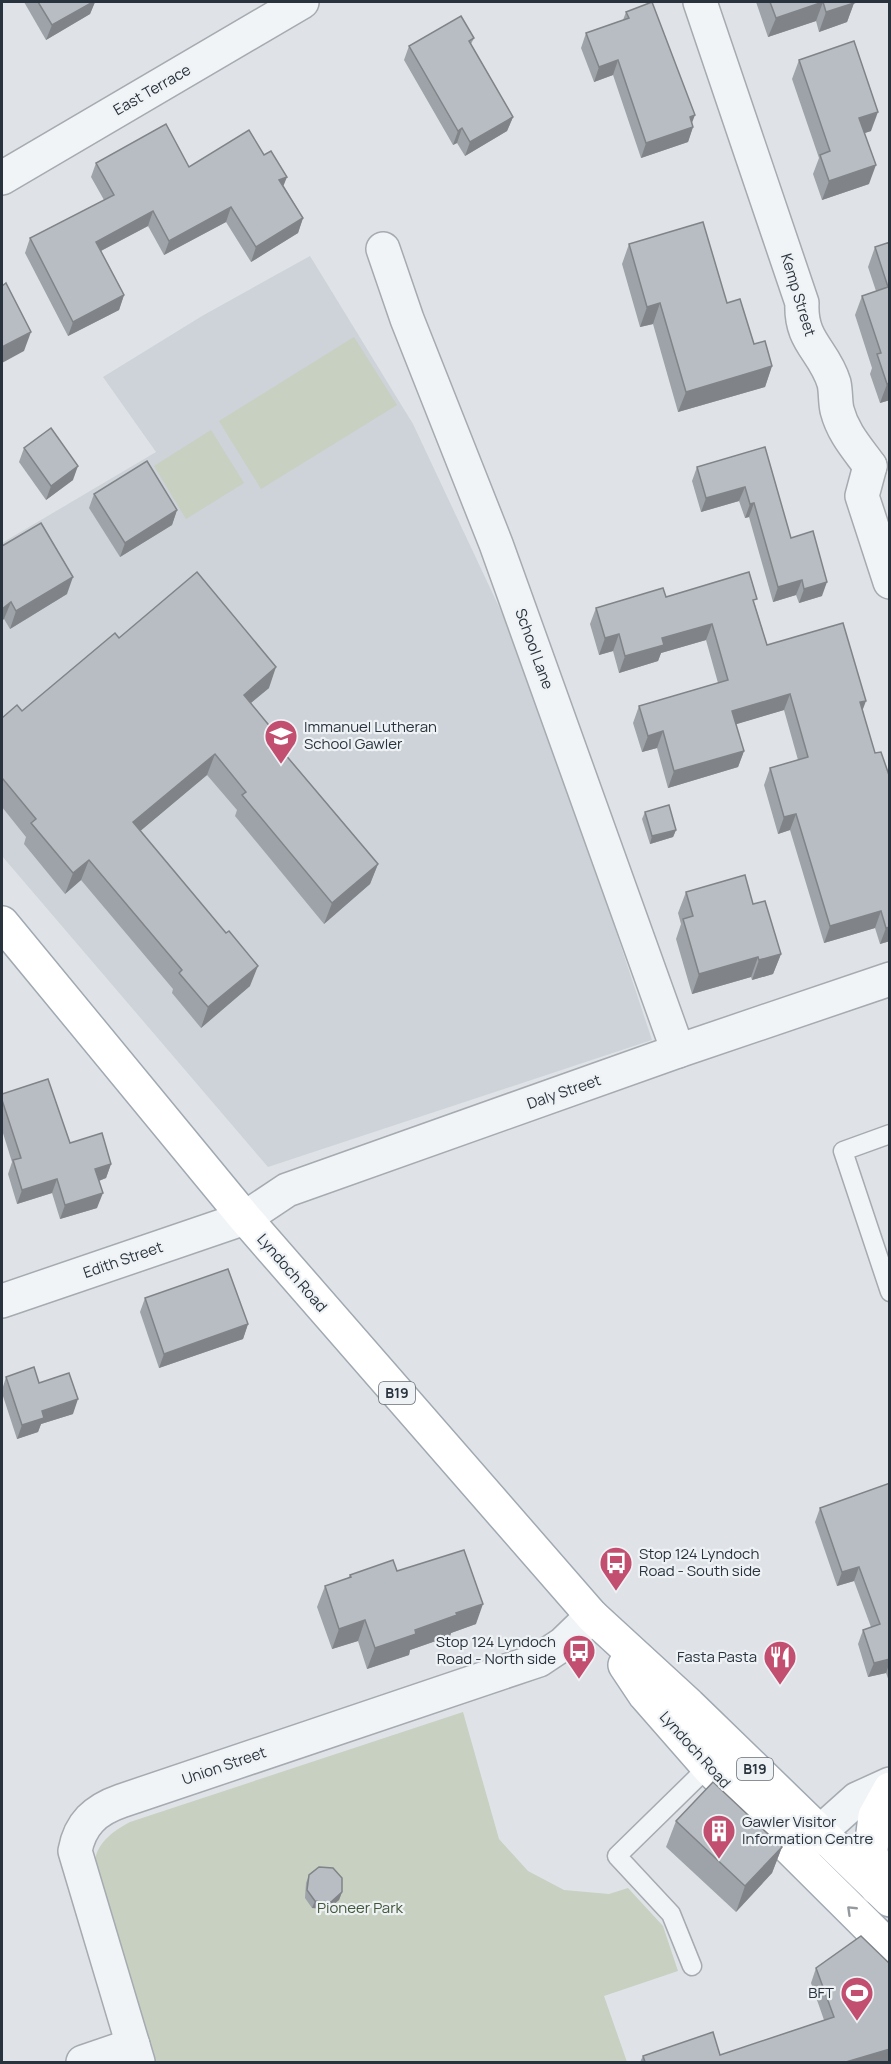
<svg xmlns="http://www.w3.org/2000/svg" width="891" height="2064" viewBox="0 0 891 2064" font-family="Manrope,sans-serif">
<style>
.built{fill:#cdd3d9}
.green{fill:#c7d0c1}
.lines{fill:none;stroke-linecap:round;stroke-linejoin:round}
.service-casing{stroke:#a5abb1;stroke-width:21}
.minor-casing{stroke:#a5abb1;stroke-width:36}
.tertiary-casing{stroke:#a5abb1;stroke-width:36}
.primary-casing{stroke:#a0a9b2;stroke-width:36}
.service{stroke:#f1f4f6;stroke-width:18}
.minor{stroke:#f1f4f6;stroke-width:33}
.tertiary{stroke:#f1f4f6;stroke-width:33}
.primary{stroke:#fff;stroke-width:33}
.wall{fill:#9da3a8}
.shaded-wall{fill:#808488}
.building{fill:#b7bdc3;stroke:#808488;stroke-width:1.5}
.oneway{stroke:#94999e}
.labels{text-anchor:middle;stroke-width:4.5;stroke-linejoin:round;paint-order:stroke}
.shield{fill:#eef2f5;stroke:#646c74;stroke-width:1.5}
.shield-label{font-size:14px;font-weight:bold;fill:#29333d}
.street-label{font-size:15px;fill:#29333d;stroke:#eef2f5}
.poi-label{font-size:15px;fill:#29333d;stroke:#eef2f5;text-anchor:start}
.park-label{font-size:15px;fill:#425738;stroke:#eef2f5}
</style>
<rect width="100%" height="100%" fill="#dfe3e7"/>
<polygon class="built" points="310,256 413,424 531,675 652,1040 268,1167 2,856 2,543 156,452 103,377 202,316"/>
<g class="green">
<polygon points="354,337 397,405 261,489 219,421"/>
<polygon points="211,430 244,483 186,519 154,466"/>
<path d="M 463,1712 L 499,1839 L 528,1871 L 564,1890 L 609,1894 L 628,1888 L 663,1926 L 678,1971 L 604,1996 L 627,2062 L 155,2062 L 100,1885 C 98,1878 95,1868 95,1861 C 97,1842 115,1830 130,1822 Z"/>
</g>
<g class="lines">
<g class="service-casing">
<g id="service">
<polyline points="890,1134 843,1151 890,1292"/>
<polyline points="692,1966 671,1914 617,1856 708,1767"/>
</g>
</g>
<g class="minor-casing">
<g id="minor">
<path d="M 700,2 L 802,303 C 800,342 824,350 834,383 C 836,392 835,401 837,410 C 843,433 857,448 870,466"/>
<polyline points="383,249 407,319 496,544 678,1051"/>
<polyline points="870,466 862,496 890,582"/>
<polyline points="2,1301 245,1218 287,1190 678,1051 890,979"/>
<polyline points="800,1850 857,1799 890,1784"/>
<polyline points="83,2062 133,2045"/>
<path d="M 138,2062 L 75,1851 C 80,1824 95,1810 121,1801 L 539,1660 L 563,1644 L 592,1616"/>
</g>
</g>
<g class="tertiary-casing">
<polyline id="tertiary" points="2,178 302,2"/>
</g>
<g class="primary-casing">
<g id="primary">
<polyline points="2,923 245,1218 592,1616 689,1705 890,1900"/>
<polyline points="625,1665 645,1695 708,1767 890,1948"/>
<polyline points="877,1888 871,1850 875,1816 890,1789"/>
</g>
</g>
<use href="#service" class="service"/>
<use href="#minor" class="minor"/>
<use href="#tertiary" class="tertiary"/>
<use href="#primary" class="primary"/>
</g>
<g class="wall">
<polygon points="24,2 95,2 90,14 46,40"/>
<polygon points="756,2 853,2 854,3 847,22 819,32 816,21 768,37"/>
<polygon points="626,12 692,123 693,127 688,142 641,158 613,75 594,82 581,48 586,33 623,20"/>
<polygon points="474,38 471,44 513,117 507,131 465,156 457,143 453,145 404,60 409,46"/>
<polygon points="799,60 871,131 865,133 869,184 822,200 813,174 819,158 792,79"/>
<polygon points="96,163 189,167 284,186 303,218 298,233 251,262 226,222 164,255 148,226 101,251 124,295 119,310 68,336 25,253 30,238 104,200 91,177"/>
<polygon points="890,242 890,400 880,403 870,374 872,368 855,315 862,296 876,291 868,267 875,247"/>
<polygon points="629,244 727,303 754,344 772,366 765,387 678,412 653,324 640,327 622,264"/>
<polygon points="765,447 791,538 822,596 799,603 796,595 773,602 749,517 745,518 739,501 701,512 692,481 697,467"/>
<polygon points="24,448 73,480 46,500 19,462"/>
<polygon points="94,494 177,510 172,525 120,557 89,508"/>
<polygon points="2,546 67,594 10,629 4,619"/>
<polygon points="666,597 755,605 767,645 863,711 890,941 880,944 875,928 824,943 790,830 778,834 764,785 770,768 798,760 784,710 736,724 744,751 738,767 668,788 657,748 642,752 633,723 639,706 718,683 706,640 661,653 658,661 619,673 613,651 599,655 590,624 596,608"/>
<polygon points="119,638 269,688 251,703 272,729 270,736 378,864 370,884 324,924 235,816 237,810 207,775 140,831 250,986 201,1028 172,993 173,989 81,880 65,894 24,844 26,837 2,807 2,718 22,711"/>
<polygon points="645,812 676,830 673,837 650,844 642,819"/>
<polygon points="686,892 753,904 781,954 773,974 752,980 751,977 692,994 676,939 681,924 678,913"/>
<polygon points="2,1100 70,1143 111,1164 106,1178 99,1181 97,1208 60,1219 52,1193 17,1204 8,1174 12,1162 2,1130"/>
<polygon points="145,1298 248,1324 243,1339 159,1368 140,1312"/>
<polygon points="6,1377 39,1383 73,1414 41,1424 38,1432 17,1439 2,1393 2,1390"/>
<polygon points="890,1483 890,1684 886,1673 868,1677 858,1644 863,1630 871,1627 854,1581 837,1586 815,1522 820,1508"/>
<polygon points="397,1571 476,1624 451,1633 450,1636 410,1650 409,1655 367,1669 358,1641 332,1649 317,1607 325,1586 348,1578 350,1575"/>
<polygon points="676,1821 782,1847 772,1873 736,1912 666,1847"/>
<polygon points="309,1875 342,1892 339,1900 328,1909 312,1908 305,1898 306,1883"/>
<polygon points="890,1964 890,2060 886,2062 720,2055 824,2020 811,1983 816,1968"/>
<polygon points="643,2056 645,2062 640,2062"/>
</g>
<g class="shaded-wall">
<polygon points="93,2 95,2 90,14 46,40 52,25"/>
<polygon points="823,2 816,21 768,37 776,18"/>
<polygon points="854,3 847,22 819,32 826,12"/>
<polygon points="618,60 613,75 594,82 599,67"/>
<polygon points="878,112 871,131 852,137 859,118"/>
<polygon points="695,115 690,128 693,127 688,142 641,158 646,143 690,117"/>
<polygon points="513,117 507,131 465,156 470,142"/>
<polygon points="462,128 457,143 453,145 458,131"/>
<polygon points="876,165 869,184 822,200 829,181"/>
<polygon points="287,177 281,192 279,180"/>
<polygon points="231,207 226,222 164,255 169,241"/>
<polygon points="153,211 148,226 91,256 96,242"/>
<polygon points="303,218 298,233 251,262 256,247"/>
<polygon points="124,295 119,310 68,336 73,322"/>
<polygon points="660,303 653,324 640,327 647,307"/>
<polygon points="31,332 24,351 2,363 2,347"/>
<polygon points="772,366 765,387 678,412 686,392"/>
<polygon points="890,383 890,400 880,403 887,384"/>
<polygon points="78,466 73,480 46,500 51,486"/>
<polygon points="745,487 739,501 701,512 706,498"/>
<polygon points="754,503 749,517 745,518 750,504"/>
<polygon points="177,510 172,525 120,557 125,543"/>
<polygon points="73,577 67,594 10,629 16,611"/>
<polygon points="802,580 796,595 773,602 778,587"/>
<polygon points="827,582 822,596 799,603 804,589"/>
<polygon points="11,602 4,619 2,621 2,609"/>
<polygon points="712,624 706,640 661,653 658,661 619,673 625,656 662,638"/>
<polygon points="619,634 613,651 599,655 605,638"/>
<polygon points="276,667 269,688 236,715 244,695"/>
<polygon points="790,694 784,710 727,727 732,711"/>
<polygon points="866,701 860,717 860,702"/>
<polygon points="663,731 657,748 642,752 648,736"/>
<polygon points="744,751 738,767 668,788 674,771"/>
<polygon points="215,754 207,775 126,843 133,822"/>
<polygon points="796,814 790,830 778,834 784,817"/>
<polygon points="676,830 673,837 650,844 652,836"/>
<polygon points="89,860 81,880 65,894 73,873"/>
<polygon points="378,864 370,884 324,924 332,903"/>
<polygon points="881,911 875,928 824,943 830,926"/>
<polygon points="890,927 890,941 880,944 886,928"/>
<polygon points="781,954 773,974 752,980 759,960"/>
<polygon points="758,957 751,977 692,994 699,974"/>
<polygon points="258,966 250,986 201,1028 208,1007"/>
<polygon points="111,1164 106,1178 90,1184 95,1169"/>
<polygon points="57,1179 52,1193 17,1204 22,1190"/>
<polygon points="103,1193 97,1208 60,1219 65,1205"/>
<polygon points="248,1324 243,1339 159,1368 164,1354"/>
<polygon points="78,1399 73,1414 41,1424 38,1432 17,1439 22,1425 42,1411"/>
<polygon points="859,1567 854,1581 837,1586 842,1572"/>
<polygon points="483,1604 476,1624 451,1633 450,1636 410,1650 409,1655 367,1669 375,1648 456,1613"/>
<polygon points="365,1620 358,1641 332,1649 339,1629"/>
<polygon points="890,1659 890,1662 886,1673 868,1677 874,1663"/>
<polygon points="782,1847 772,1873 736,1912 745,1886"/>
<polygon points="342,1892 339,1900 328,1909 312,1908 315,1901"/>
<polygon points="890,2049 890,2060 886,2062 846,2062"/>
</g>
<g class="building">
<polygon points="38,2 93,2 52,25"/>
<polygon points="652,2 695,115 690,117 693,127 646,143 618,60 599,67 586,33 629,18 626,12"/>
<polygon points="770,2 853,2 854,3 826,12 823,2 776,18"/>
<polygon points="461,16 474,38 469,41 513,117 470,142 462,128 458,131 409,46"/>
<polygon points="854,41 878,112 859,118 876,165 829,181 820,155 830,151 799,60"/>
<polygon points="166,124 189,167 249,130 264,155 271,151 287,177 279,180 303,218 256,247 231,207 169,241 153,211 96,242 124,295 73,322 30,238 114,195 96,163"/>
<polygon points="703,222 727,303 740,299 754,344 765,341 772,366 686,392 660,303 647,307 629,244"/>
<polygon points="890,242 890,383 887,384 877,354 881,353 862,296 888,287 875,247"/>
<polygon points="6,283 31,332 2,347 2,286"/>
<polygon points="51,428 78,466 51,486 24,448"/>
<polygon points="765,447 791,538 813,531 827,582 804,589 802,580 778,587 754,503 750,504 745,487 706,498 697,467"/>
<polygon points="147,461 177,510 125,543 94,494"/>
<polygon points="41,523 73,577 16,611 11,602 2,609 2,546"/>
<polygon points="197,572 276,667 244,695 272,729 267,733 378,864 332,903 242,795 246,792 215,754 133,822 226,933 229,931 258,966 208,1007 179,973 182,970 89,860 73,873 31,823 36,819 3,779 2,780 2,718 17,705 22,711 115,633 119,638"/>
<polygon points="749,572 757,599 753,600 767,645 843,623 866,701 860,702 875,753 881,752 890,778 890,927 886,928 881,911 830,926 796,814 784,817 770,768 808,757 790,694 732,711 744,751 674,771 663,731 648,736 639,706 728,680 712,624 662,638 664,645 625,656 619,634 605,638 596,608 663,588 666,597"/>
<polygon points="669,805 676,830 652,836 645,812"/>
<polygon points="745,875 753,904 765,901 781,954 759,960 758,957 699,974 683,919 693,916 686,892"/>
<polygon points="48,1079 70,1143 102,1133 111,1164 95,1169 103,1193 65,1205 57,1179 22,1190 13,1160 21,1158 2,1100 2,1094"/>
<polygon points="228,1269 248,1324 164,1354 145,1298"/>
<polygon points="34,1367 39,1383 69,1373 78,1399 42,1411 44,1418 22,1425 6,1377"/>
<polygon points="890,1483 890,1659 874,1663 863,1630 880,1624 859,1567 842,1572 820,1508"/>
<polygon points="464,1550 483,1604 456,1613 457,1615 415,1630 416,1634 375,1648 365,1620 339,1629 325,1586 351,1577 350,1575 393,1560 397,1571"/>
<polygon points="713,1782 782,1847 745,1886 676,1821"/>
<polygon points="319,1867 333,1868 342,1878 342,1892 331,1902 315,1901 307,1890 309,1875"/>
<polygon points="861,1936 890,1964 890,2049 846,2062 645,2062 643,2056 713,2032 720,2055 834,2017 816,1968"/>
</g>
<defs><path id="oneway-chevron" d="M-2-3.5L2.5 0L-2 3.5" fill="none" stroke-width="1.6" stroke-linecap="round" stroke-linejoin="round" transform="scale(1.5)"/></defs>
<use class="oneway" href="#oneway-chevron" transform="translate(851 1910) rotate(-136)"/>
<defs>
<g id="school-pin" transform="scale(1.725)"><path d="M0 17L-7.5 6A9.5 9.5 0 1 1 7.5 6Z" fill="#c24f70" stroke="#eef2f5"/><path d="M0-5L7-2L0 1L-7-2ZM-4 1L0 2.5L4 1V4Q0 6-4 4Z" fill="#fff"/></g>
<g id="bus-pin" transform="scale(1.725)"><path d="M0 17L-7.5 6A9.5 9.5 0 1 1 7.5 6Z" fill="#c24f70" stroke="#eef2f5"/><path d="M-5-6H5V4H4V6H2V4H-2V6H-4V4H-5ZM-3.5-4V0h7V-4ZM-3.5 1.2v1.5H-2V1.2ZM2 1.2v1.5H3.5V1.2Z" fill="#fff"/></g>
<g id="restaurant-pin" transform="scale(1.725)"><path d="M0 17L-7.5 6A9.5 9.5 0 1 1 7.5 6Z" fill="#c24f70" stroke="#eef2f5"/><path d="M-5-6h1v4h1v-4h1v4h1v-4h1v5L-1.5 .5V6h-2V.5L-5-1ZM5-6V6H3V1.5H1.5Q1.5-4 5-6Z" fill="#fff"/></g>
<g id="building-pin" transform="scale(1.725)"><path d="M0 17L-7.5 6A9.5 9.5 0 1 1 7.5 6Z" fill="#c24f70" stroke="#eef2f5"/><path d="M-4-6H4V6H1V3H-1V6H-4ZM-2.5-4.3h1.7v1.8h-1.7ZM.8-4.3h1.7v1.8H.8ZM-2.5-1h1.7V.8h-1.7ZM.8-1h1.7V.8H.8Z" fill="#fff"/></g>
<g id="stadium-pin" transform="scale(1.725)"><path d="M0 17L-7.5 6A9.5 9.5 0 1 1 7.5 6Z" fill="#c24f70" stroke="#eef2f5"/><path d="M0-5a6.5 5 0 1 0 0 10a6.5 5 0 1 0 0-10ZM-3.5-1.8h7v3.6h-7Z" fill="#fff"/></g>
</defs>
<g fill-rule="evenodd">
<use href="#school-pin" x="281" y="736"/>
<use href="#bus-pin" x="616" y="1563"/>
<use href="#bus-pin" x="579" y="1651"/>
<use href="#restaurant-pin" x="780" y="1657"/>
<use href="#building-pin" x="719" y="1831"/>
<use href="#stadium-pin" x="857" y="1993"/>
</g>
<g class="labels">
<g class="shield">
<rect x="379" y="1382" width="36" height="22" rx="4.5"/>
<rect x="737" y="1758" width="36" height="22" rx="4.5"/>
</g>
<g class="shield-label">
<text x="397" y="1398">B19</text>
<text x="755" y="1774">B19</text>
</g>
<g class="street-label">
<text transform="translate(152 90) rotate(-30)" y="5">East Terrace</text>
<text transform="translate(798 295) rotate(73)" y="5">Kemp Street</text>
<text transform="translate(534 649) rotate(70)" y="5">School Lane</text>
<text transform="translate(564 1092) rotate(-19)" y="5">Daly Street</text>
<text transform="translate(123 1260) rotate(-19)" y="5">Edith Street</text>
<text transform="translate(292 1273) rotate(49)" y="5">Lyndoch Road</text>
<text transform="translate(695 1750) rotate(48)" y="5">Lyndoch Road</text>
<text transform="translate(224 1766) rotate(-19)" y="5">Union Street</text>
</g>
<g class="poi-label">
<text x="304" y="732">Immanuel Lutheran<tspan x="304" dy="17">School Gawler</tspan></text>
<text x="639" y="1559">Stop 124 Lyndoch<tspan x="639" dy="17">Road - South side</tspan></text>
<text x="556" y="1647" text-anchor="end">Stop 124 Lyndoch<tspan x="556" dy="17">Road - North side</tspan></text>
<text x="757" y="1662" text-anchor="end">Fasta Pasta</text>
<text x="742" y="1827">Gawler Visitor<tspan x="742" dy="17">Information Centre</tspan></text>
<text x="834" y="1998" text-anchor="end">BFT</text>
</g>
<g class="park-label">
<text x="360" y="1913">Pioneer Park</text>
</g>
</g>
<rect width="891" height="2064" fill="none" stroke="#29333d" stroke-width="6"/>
</svg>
